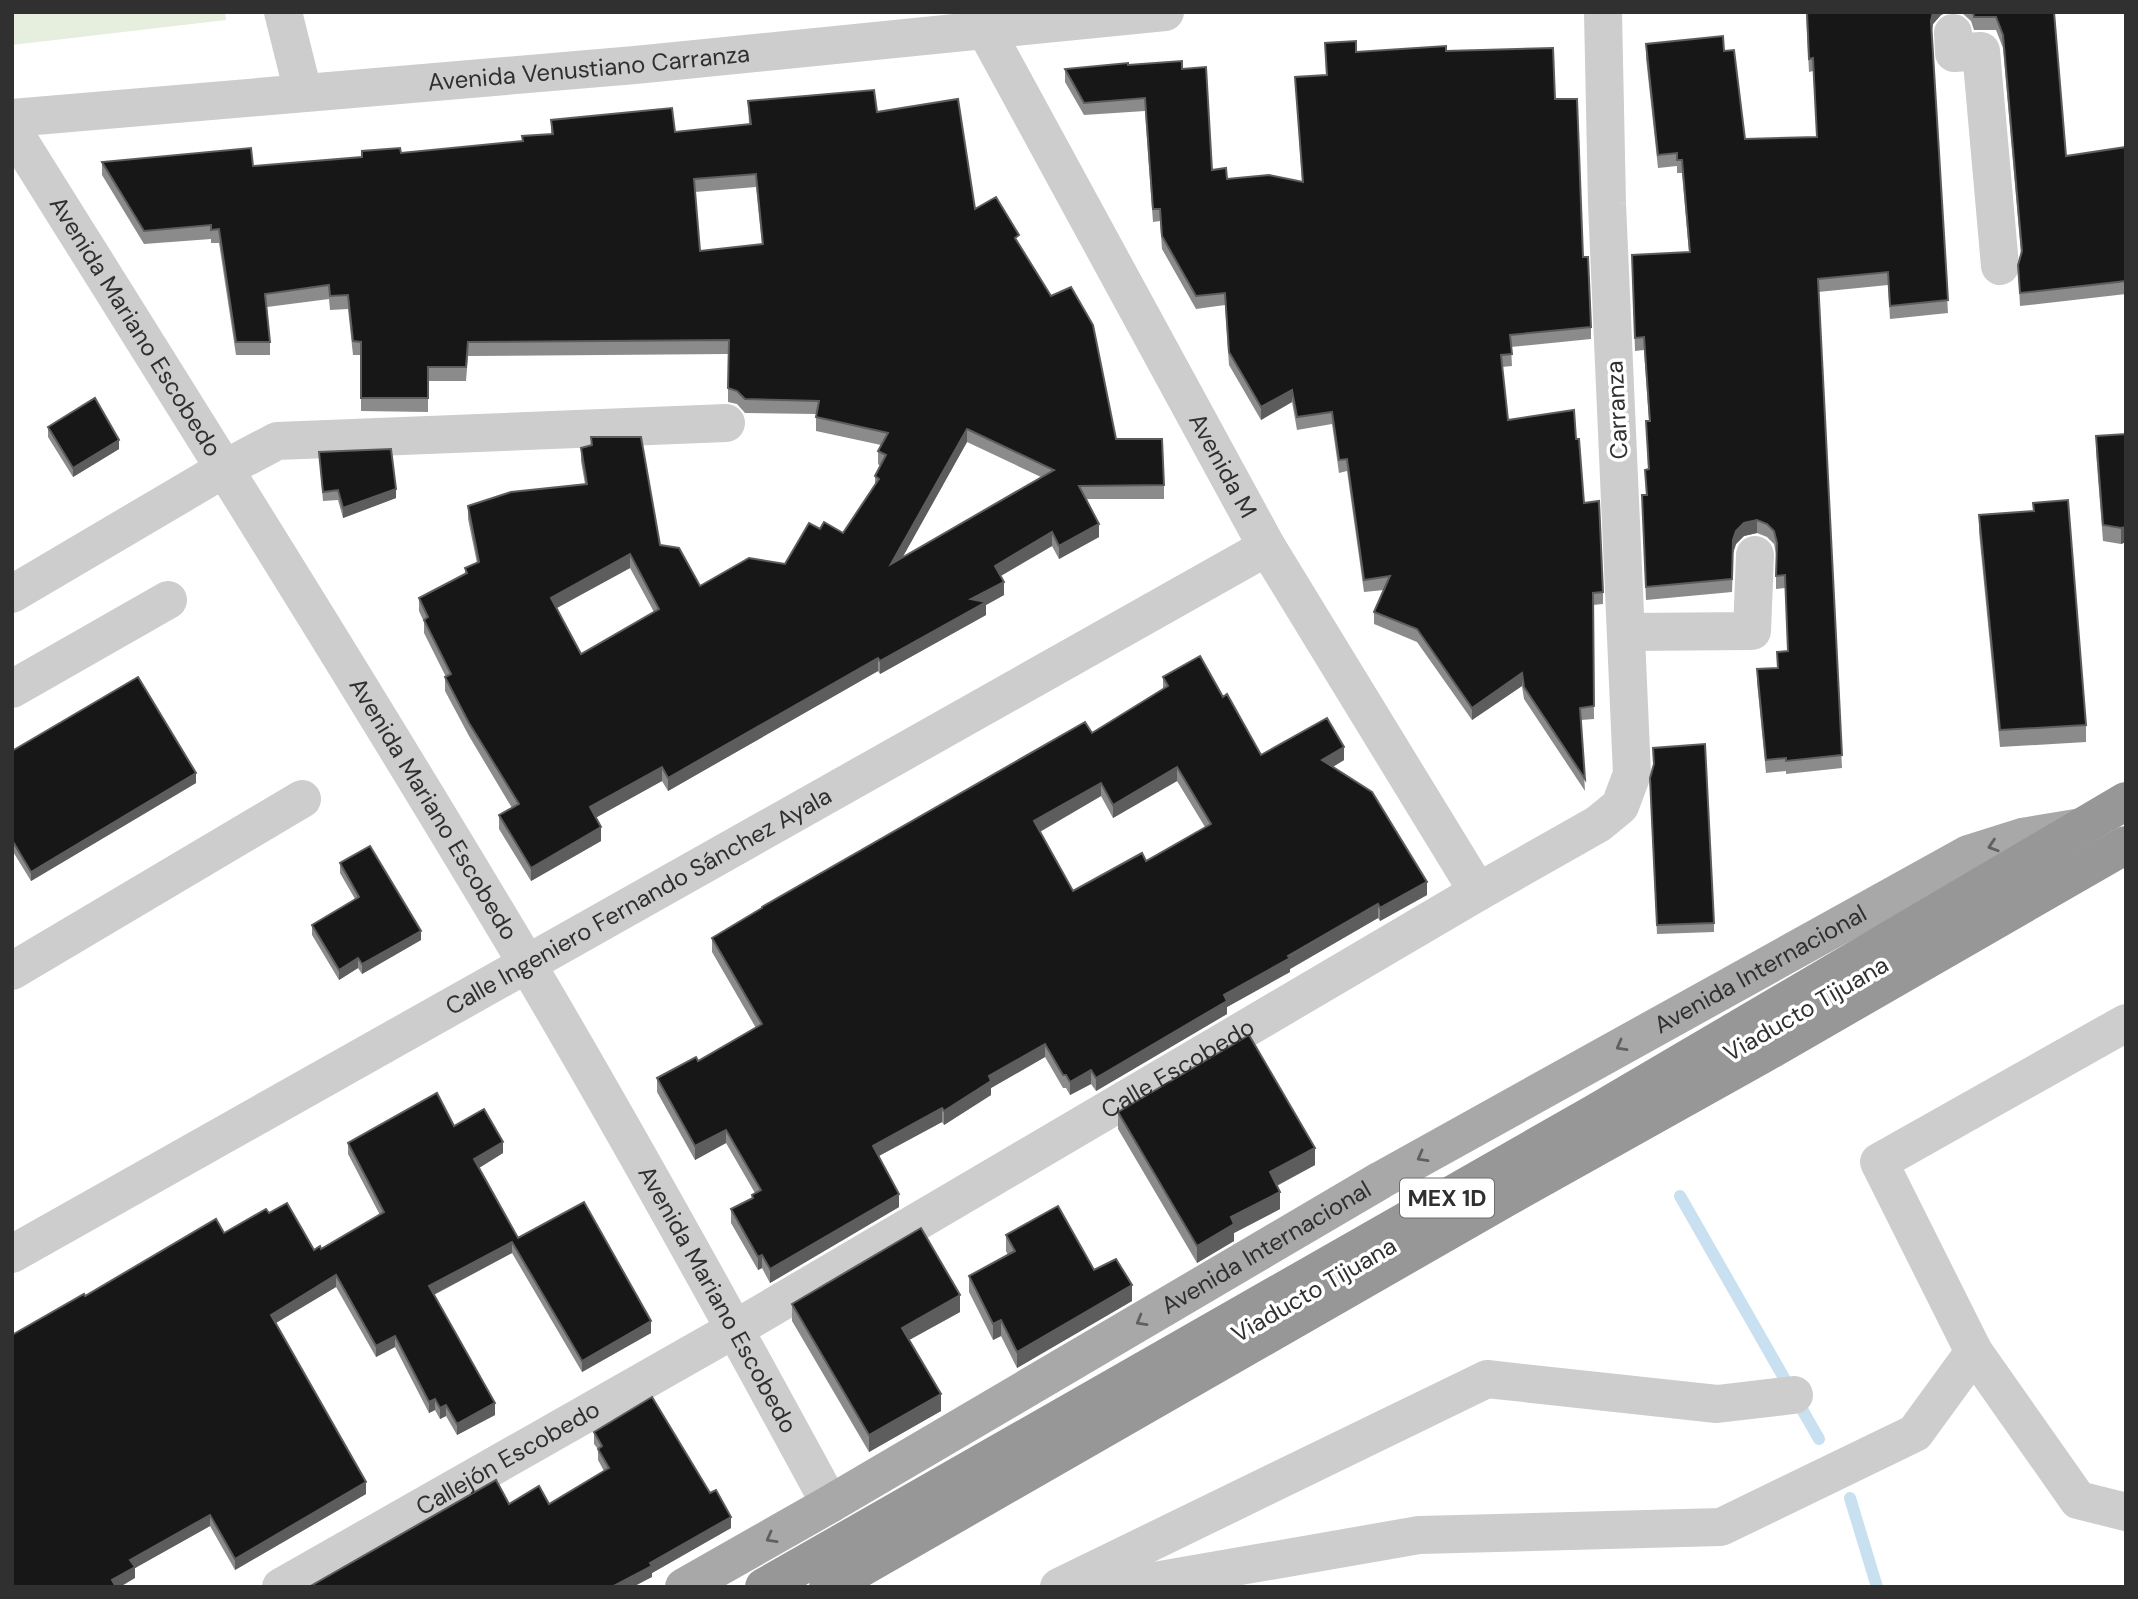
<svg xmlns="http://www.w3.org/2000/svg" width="2138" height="1599" viewBox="0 0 2138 1599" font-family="'DM Sans',sans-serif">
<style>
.green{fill:#e6eedd}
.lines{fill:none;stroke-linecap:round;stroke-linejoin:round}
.stream{stroke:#c8e0ef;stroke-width:12}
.minor{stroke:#cdcdcd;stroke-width:38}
.major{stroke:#a8a8a8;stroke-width:38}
.highway{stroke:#979797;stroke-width:38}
.wall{fill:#8b8b8b;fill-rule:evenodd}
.shaded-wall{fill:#5d5d5d}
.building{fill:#171717;stroke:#5d5d5d;stroke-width:2;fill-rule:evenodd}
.oneway{stroke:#606060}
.labels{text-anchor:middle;stroke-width:7;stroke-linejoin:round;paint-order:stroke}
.shield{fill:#fff;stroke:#6e6e6e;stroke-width:2}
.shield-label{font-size:23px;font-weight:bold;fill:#303030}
.street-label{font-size:24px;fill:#303030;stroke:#fff}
</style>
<rect width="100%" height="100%" fill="#fff"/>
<polygon class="green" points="12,12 225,12 226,20 12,45"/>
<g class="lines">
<g class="stream">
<polyline points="1680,1196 1819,1439"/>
<polyline points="1850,1498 1877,1587"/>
</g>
<g class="minor">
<polyline points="283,12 303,92"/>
<path id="s1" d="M 984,12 L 986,31 L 1267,547 L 1478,892"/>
<polyline points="1953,33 1954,53 1981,51 2000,266"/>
<path id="s2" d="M 12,118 L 635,65 L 1165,12"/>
<path id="s3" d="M 12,129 C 185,406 360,683 527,964 C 632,1142 732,1323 830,1504"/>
<polyline points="12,594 224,469 277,441 726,423"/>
<polyline points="1627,632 1752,631 1755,555"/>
<polyline points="12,689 168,600"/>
<polyline points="12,971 302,799"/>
<path id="s4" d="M 12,1254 L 1267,547"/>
<polyline points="1974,1352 1879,1162 2126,1023"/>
<path id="s5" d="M 281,1587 L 735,1329 L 1478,892 L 1598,824 L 1620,806 L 1632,774 L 1607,204 L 1603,12"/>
<polyline points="1059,1587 1487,1379 1717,1404 1794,1395"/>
<polyline points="1120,1587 1419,1535 1721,1527 1915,1433 1974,1352 2078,1500 2126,1512"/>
</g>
<path class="major" id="s6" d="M 684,1587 L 830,1504 L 1381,1180 L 1968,854 L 2022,837 L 2082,827"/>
<g class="highway">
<polyline points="764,1587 1595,1113 2126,801"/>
<polyline points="828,1587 1504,1199 1758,1057 2126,845"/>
</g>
</g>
<g class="wall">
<polygon points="1806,12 1948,12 1941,15 1933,24 1932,31 1948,313 1890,319 1888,285 1818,292 1842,768 1786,774 1786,771 1766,773 1757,682 1757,669 1777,668 1777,652 1788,651 1785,588 1776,589 1776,554 1774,544 1767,537 1757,533 1744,536 1736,544 1733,553 1732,592 1646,600 1642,495 1646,495 1645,470 1648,469 1646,421 1649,421 1644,350 1635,351 1632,255 1689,252 1682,173 1677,173 1677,166 1658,168 1646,58 1646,44 1724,51 1745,139 1817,137 1813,71 1809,72"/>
<polygon points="1957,12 2054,12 2066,156 2126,147 2126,294 2020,306 2018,265 2021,254 2003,48 1996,30 1974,30 1971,21 1962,13"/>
<polygon points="1325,43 1356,52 1446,51 1555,99 1583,257 1591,327 1591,339 1511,347 1512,366 1502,367 1508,420 1576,439 1584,503 1603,592 1603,604 1593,605 1594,719 1581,720 1585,791 1524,699 1522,686 1472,720 1417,642 1374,624 1374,612 1384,590 1364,592 1347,471 1339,473 1332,424 1297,430 1292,402 1261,420 1229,365 1225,305 1196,309 1162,249 1160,221 1153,222 1145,111 1084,115 1065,82 1065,69 1128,65 1182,69 1212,170 1227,179 1302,182 1295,77 1326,75"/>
<path d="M 748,101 L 877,112 L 975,209 L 1019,244 L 1116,439 L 1164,485 L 1164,499 L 1087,499 L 1099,537 L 1059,559 L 1052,546 L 1001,576 L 1004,595 L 986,605 L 986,615 L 880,674 L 878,671 L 668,791 L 662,781 L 596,817 L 601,841 L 531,881 L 499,829 L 499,815 L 512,808 L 469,736 L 445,691 L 445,677 L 446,677 L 424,633 L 424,622 L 419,611 L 419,598 L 465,574 L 465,568 L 477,563 L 468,519 L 468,506 L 585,484 L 581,461 L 581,448 L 591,446 L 591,437 L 660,545 L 700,586 L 785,564 L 820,529 L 843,533 L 875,486 L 875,476 L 880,466 L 878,464 L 878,451 L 881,445 L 816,431 L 816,414 L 745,413 L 737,404 L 728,402 L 728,354 L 468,356 L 466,381 L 428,381 L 428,412 L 361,411 L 361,355 L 353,355 L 348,309 L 330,310 L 329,299 L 267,307 L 270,342 L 270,355 L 236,355 L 219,243 L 211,243 L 211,239 L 144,244 L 102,175 L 102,162 L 253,166 L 362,158 L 362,151 L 401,153 L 522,141 L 522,136 L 551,134 L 551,120 L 675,132 L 749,124 ZM 756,187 L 762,245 L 700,251 L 695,192 ZM 967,442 L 1041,477 L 902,558 ZM 630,568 L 654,612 L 581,654 L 557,608 Z"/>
<polygon points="48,427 119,449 73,477 48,437"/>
<polygon points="2126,434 2126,542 2121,544 2103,541 2096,452 2096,436"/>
<polygon points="319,452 396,498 343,518 338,500 323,501"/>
<polygon points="2033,503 2086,725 2086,742 2000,747 1979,532 1979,515 2033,511"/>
<path d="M 1163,677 L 1223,697 L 1261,755 L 1344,760 L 1333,767 L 1427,895 L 1380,921 L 1378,918 L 1290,969 L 1290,972 L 1227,1007 L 1227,1014 L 1096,1091 L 1091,1084 L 1070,1095 L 1066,1088 L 1063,1088 L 1045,1057 L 991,1088 L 991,1095 L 944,1125 L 942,1122 L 879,1156 L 899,1207 L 770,1283 L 762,1268 L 758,1270 L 731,1223 L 731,1209 L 752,1198 L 752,1195 L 755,1193 L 726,1143 L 695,1160 L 657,1092 L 657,1078 L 698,1061 L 756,1028 L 712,952 L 712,938 L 762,909 L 762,907 L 1092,733 L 1163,690 ZM 1177,781 L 1205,827 L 1146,861 L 1073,891 L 1040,832 L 1101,796 L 1113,818 Z"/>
<polygon points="12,751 196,783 31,881 12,850"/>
<polygon points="1650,788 1714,923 1714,932 1657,934"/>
<polygon points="340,863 421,940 362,974 358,968 339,980 312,935 312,925 355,899 340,873"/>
<polygon points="1118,1112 1315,1165 1277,1186 1280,1209 1234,1233 1234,1241 1197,1263 1118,1129"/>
<polygon points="454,1126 503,1153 479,1168 518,1238 651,1333 582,1372 512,1253 434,1295 495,1415 457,1435 446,1416 440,1419 435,1410 429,1413 395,1347 376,1357 336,1287 275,1323 366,1494 235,1570 210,1526 135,1568 135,1578 85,1296 269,1213 314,1250 321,1249 380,1215 348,1154 348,1143"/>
<polygon points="1006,1235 1094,1270 1132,1301 1017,1368 1001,1336 993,1340 969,1292 969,1276 1008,1255 1006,1251"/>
<polygon points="792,1304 960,1312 909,1340 941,1411 869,1452 792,1321"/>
<polygon points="594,1432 731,1528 652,1573 652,1577 509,1504 549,1504 604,1471 598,1460 598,1449 594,1444"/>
</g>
<g class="shaded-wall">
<polygon points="1933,12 1948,12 1941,15 1933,24 1931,34 1931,21"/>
<polygon points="1292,390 1292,402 1261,420 1261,407"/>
<polygon points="967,429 967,442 891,578 891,564"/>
<polygon points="119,440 119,449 73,477 73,468"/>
<polygon points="396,489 396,498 343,518 343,508"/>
<polygon points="1757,520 1757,533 1744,536 1736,544 1733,553 1732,592 1733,540 1736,531 1744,523"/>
<polygon points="1099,524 1099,537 1059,559 1059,546"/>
<polygon points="2126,527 2126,542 2121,544 2121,528"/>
<polygon points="1052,532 1052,546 995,579 995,566"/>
<polygon points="630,554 630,568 551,611 551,598"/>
<polygon points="1004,582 1004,595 986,605 986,615 880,674 880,661 971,599"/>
<polygon points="878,658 878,671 668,791 668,778"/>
<polygon points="1522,673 1522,686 1472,720 1472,708"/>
<polygon points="1344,747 1344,760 1322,773 1322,760"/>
<polygon points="662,767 662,781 590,821 590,807"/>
<polygon points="1177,767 1177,781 1113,818 1113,805"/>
<polygon points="196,773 196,783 31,881 31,872"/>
<polygon points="1101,783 1101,796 1034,835 1034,821"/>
<polygon points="601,827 601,841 531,881 531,868"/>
<polygon points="1427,882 1427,895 1380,921 1380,908"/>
<polygon points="1378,904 1378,918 1290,969 1290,972 1227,1007 1227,1014 1096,1091 1096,1078 1224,995"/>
<polygon points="421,931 421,940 362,974 362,964"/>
<polygon points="358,958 358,968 339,980 339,970"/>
<polygon points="1045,1044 1045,1057 991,1088 991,1095 944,1125 944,1111 989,1076"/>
<polygon points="1091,1070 1091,1084 1070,1095 1070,1082"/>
<polygon points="942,1108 942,1122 873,1159 873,1146"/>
<polygon points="726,1130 726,1143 695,1160 695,1146"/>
<polygon points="503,1142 503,1153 474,1171 474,1159"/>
<polygon points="1315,1148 1315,1165 1270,1189 1270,1172"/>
<polygon points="1280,1192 1280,1209 1234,1233 1234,1241 1197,1263 1197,1246 1231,1217"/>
<polygon points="899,1194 899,1207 770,1283 770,1269"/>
<polygon points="512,1242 512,1253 429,1297 429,1286"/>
<polygon points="762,1255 762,1268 758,1270 758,1257"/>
<polygon points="336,1275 336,1287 271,1326 271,1315"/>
<polygon points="1132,1285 1132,1301 1017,1368 1017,1352"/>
<polygon points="960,1295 960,1312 902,1344 902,1328"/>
<polygon points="1001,1320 1001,1336 993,1340 993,1324"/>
<polygon points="651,1321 651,1333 582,1372 582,1361"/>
<polygon points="395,1336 395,1347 376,1357 376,1346"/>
<polygon points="941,1394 941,1411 869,1452 869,1435"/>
<polygon points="435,1399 435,1410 429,1413 429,1402"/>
<polygon points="495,1403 495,1415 457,1435 457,1424"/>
<polygon points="446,1405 446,1416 440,1419 440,1408"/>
<polygon points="366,1482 366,1494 235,1570 235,1559"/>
<polygon points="210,1515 210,1526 135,1568 135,1578 120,1587 112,1587 112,1580 130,1560"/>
<polygon points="731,1517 731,1528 652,1573 652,1577 633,1587 612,1587 650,1563"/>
</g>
<g class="building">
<polygon points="1807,12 1933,12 1931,21 1948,300 1890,306 1888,272 1818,279 1842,755 1786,761 1786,758 1766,760 1757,669 1778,668 1777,652 1788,651 1785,575 1776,576 1777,543 1774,531 1767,524 1757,520 1744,523 1736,531 1733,540 1732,579 1646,587 1642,495 1647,495 1645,470 1649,469 1646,421 1650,421 1644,337 1635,338 1632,255 1690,252 1682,160 1677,160 1677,153 1658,155 1646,44 1723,36 1724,51 1734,50 1745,139 1817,137 1813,58 1809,59"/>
<polygon points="1973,12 2054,12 2066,156 2126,147 2126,281 2020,293 2018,265 2022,251 2003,35 1996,17 1974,17"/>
<polygon points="1356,41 1356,52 1446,46 1446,51 1553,48 1555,99 1577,99 1583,257 1588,257 1591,327 1510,335 1512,354 1501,355 1508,420 1574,410 1576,439 1579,439 1584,503 1599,501 1603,592 1593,593 1594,706 1580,708 1585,779 1524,687 1522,673 1472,708 1417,629 1374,612 1390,576 1364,580 1347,459 1339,460 1332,412 1297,417 1292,390 1261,407 1229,352 1225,293 1196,296 1162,236 1160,209 1153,209 1145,98 1084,103 1065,69 1128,63 1128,65 1182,61 1182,69 1206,67 1212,170 1226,168 1227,179 1269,175 1303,182 1295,77 1327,75 1325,43"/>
<path d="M 874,90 L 877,112 L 958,99 L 975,209 L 996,197 L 1019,235 L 1015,238 L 1051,296 L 1071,287 L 1093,325 L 1116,439 L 1162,439 L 1164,485 L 1079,486 L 1099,524 L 1059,546 L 1052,532 L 995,566 L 1004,582 L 971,599 L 986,602 L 880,661 L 878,658 L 668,778 L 662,767 L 590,807 L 601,827 L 531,868 L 499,815 L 519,804 L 469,723 L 445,677 L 451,674 L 424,620 L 428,617 L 419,598 L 467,573 L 465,568 L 479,562 L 468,506 L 511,492 L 587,484 L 581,448 L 592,445 L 591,437 L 641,437 L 660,545 L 679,548 L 700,586 L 749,558 L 785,564 L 809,523 L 820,529 L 824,522 L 843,533 L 879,479 L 875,476 L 886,455 L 878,451 L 888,433 L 816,417 L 819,401 L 745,399 L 737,391 L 728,388 L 729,340 L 468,342 L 466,367 L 428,367 L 428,398 L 361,398 L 361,342 L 353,341 L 348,295 L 330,296 L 329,285 L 265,294 L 270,342 L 236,342 L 219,229 L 211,230 L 211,225 L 144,231 L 102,162 L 251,148 L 253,166 L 362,157 L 362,151 L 400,148 L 401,153 L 523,141 L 522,136 L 553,134 L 551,120 L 672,108 L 675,132 L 751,124 L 748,101 ZM 756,174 L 763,244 L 700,251 L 694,179 ZM 967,429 L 1054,470 L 891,564 ZM 630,554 L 659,609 L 581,654 L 551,598 Z"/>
<polygon points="95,398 119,440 73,468 48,427"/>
<polygon points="2126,434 2126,527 2121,528 2103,525 2096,436"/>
<polygon points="391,449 396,489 343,508 338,490 323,492 319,452"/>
<polygon points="2068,500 2086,725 2000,730 1979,515 2034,511 2033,503"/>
<path d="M 1200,656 L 1223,697 L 1227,694 L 1261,755 L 1327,718 L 1344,747 L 1322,760 L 1372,792 L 1427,882 L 1380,908 L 1378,904 L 1288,956 L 1290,958 L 1224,995 L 1227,1001 L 1096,1078 L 1091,1070 L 1070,1082 L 1066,1075 L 1063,1075 L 1045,1044 L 989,1076 L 991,1081 L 944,1111 L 942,1108 L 873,1146 L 899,1194 L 770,1269 L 762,1255 L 758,1257 L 731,1209 L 753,1198 L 752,1195 L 761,1190 L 726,1130 L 695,1146 L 657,1078 L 696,1057 L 698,1061 L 762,1024 L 712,938 L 762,908 L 762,907 L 1085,722 L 1092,733 L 1168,686 L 1163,677 ZM 1177,767 L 1211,824 L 1146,861 L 1142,853 L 1073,891 L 1034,821 L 1101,783 L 1113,805 Z"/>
<polygon points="138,677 196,773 31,872 12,840 12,751"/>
<polygon points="1705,744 1714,923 1657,925 1650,778 1654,764 1653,748"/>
<polygon points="370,846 421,931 362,964 358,958 339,970 312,925 359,897 340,863"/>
<polygon points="1249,1035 1315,1148 1270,1172 1280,1192 1231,1217 1234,1224 1197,1246 1118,1112"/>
<polygon points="437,1093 454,1126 484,1109 503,1142 474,1159 518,1238 584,1202 651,1321 582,1361 512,1242 429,1286 495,1403 457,1424 446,1405 440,1408 435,1399 429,1402 395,1336 376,1346 336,1275 271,1315 366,1482 235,1559 210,1515 130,1560 135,1567 112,1580 116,1587 12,1587 12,1335 84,1294 85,1296 216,1219 224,1233 266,1209 269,1213 287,1203 314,1250 320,1246 321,1249 384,1212 348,1143"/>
<polygon points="1058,1206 1094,1270 1116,1259 1132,1285 1017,1352 1001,1320 993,1324 969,1276 1015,1251 1006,1235"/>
<polygon points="921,1228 960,1295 902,1328 941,1394 869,1435 792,1304"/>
<polygon points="652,1397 710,1493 716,1490 731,1517 650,1563 652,1566 612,1587 309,1587 496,1480 509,1504 539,1486 549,1504 609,1468 598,1449 602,1446 594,1432"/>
</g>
<defs><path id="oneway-chevron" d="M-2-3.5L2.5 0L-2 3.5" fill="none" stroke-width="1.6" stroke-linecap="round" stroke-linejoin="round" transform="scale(1.75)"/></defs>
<g class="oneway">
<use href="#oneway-chevron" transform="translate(1993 846) rotate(162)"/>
<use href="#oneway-chevron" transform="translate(1621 1046) rotate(151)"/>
<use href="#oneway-chevron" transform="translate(1422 1157) rotate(151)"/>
<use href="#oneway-chevron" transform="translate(1141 1321) rotate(150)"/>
<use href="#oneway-chevron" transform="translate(771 1538) rotate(151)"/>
</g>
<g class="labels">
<rect class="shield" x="1400" y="1178.5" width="94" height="39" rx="5"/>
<g class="shield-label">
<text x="1447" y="1206">MEX 1D</text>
</g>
<g class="street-label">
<text dy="8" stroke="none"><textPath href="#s2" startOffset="579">Avenida Venustiano Carranza</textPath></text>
<text dy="8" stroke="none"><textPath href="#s3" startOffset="233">Avenida Mariano Escobedo</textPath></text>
<text transform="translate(1617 410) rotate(-93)" y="8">Carranza</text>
<text dy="8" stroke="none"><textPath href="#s1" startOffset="514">Avenida M</textPath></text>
<text dy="8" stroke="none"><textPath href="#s3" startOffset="800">Avenida Mariano Escobedo</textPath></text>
<text dy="8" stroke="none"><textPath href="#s4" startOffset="719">Calle Ingeniero Fernando Sánchez Ayala</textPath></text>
<text dy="8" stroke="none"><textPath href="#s6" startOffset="1241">Avenida Internacional</textPath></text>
<text transform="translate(1806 1009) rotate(-30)" y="8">Viaducto Tijuana</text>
<text dy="8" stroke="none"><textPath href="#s5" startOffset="1036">Calle Escobedo</textPath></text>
<text dy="8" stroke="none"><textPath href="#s6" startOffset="674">Avenida Internacional</textPath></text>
<text transform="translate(1314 1290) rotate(-30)" y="8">Viaducto Tijuana</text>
<text dy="8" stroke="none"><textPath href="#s3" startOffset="1367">Avenida Mariano Escobedo</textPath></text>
<text dy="8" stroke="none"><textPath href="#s5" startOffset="261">Callejón Escobedo</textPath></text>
</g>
</g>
<rect width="2138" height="1599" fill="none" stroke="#303030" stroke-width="28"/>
</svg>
